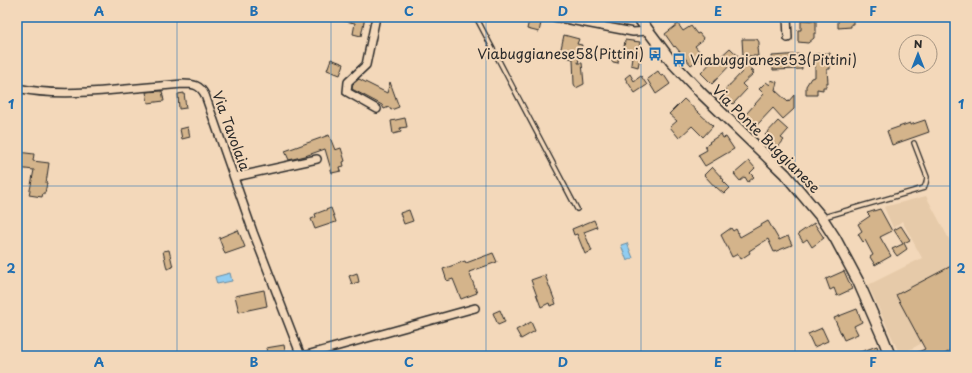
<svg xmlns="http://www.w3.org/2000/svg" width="972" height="373" viewBox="0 0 972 373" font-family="'Playpen Sans',sans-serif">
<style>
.built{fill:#e6caa9}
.water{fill:#91cdf1;stroke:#688ca2}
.building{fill:#d4b48b;stroke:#2b2b2b}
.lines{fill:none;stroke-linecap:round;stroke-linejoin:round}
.service-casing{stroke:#2b2b2b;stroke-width:6}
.minor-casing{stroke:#2b2b2b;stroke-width:10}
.secondary-casing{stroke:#2b2b2b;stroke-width:13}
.service{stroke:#f3d8ba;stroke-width:3.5}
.minor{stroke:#f3d8ba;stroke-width:7}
.secondary{stroke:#f3d8ba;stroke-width:10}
.grid{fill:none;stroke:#1f6fb2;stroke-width:1;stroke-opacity:0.55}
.labels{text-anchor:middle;stroke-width:4;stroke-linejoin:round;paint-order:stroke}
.poi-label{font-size:14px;fill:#2b2b2b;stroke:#f3d8ba;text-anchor:end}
.street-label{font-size:14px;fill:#2b2b2b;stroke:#f3d8ba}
.neatline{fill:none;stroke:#1f6fb2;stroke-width:1.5}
.grid-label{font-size:13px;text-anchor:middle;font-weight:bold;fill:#1f6fb2}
</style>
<rect width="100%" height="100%" fill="#f3d8ba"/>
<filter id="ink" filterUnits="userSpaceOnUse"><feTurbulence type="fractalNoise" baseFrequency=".025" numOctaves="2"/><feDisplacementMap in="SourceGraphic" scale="8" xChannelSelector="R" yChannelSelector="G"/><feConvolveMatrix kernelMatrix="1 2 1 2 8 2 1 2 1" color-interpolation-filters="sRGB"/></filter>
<g filter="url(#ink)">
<polygon class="built" points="926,196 955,250 955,325 900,355 868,285 922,258 902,221 893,228 884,207"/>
<g class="water">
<polygon points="627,243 633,258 627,261 621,245"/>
<polygon points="230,273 232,281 217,284 215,277"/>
</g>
<g class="building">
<polygon points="340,17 365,17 361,36 353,34 355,23 340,20"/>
<polygon points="838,17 853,17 853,24 851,24 851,27 838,28"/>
<polygon points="529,20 541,23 539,32 527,29"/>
<polygon points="801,20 816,21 816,33 814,33 814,38 808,43 798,42 798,30 801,30"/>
<polygon points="678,24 683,31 691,26 697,34 699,33 704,39 695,46 703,56 691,65 675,46 674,47 665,34"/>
<polygon points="564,35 579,39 577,44 582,45 578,63 582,63 584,84 576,88 574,84 573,59 566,57 566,54 560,53"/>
<polygon points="742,39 757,39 759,42 759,46 757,48 758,56 743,56"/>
<polygon points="625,40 640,42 639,48 642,48 638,67 631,65 632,56 623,55"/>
<polygon points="730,48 754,71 750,71 754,73 742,84 747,89 733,104 722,93 743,71 733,62 712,84 701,73 715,58 717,60"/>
<polygon points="607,52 619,53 618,63 613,62"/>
<polygon points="830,53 830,69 827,69 828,83 826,83 826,87 823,87 823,90 817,89 817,95 806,95 806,86 811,78 815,77 815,54"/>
<polygon points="801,54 802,69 773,70 772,56"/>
<polygon points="331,59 344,64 340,75 327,70"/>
<polygon points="658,71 661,76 664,75 670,84 656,94 647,79"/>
<polygon points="630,74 634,81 641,76 647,85 635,93 625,78"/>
<polygon points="359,79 387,93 390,82 399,107 391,110 389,107 384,109 382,105 352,89 353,84"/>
<polygon points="771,80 777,82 775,90 788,102 794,95 794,109 783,119 773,108 757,125 746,114 764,94 759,89 766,82 770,85"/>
<polygon points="162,91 164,101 148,103 146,92"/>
<polygon points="184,93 186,108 179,109 178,94"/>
<polygon points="684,99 713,126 703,137 692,126 679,138 670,127 677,121 669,114"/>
<polygon points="405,118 407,127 400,128 401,132 393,134 391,121"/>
<polygon points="925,120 929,132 892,145 887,131 910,123 910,125"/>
<polygon points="778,121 788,130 781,138 784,140 778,147 765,135"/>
<polygon points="188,127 190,137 182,139 180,129"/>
<polygon points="721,134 723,138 726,137 734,149 705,166 698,155 707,150 705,146 710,143 709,142"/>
<polygon points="329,135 335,150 341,148 345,161 343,162 344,166 340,167 341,171 332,173 325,149 305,156 289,160 285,151"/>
<polygon points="18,152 34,154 33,161 49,163 46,183 47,183 45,193 43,193 42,197 29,195 34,170 17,168"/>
<polygon points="749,161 755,168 750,173 754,177 748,182 745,177 740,181 734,174"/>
<polygon points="712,167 724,180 723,181 730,188 724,194 716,187 716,188 704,175"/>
<polygon points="331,208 336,222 315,229 311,219 316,217 315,214"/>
<polygon points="880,209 892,231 880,237 891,256 875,265 870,257 873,255 865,240 863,242 858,234 862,231 858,224 870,216 867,213"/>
<polygon points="409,210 413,221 404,224 400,213"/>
<polygon points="594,220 597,227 584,232 592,251 585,254 577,234 574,235 572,229"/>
<polygon points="768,221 779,240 788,236 792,245 774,252 768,239 749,251 750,253 741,259 738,254 732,257 721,235 731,228 733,231 736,229 740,237"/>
<polygon points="814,223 824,238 812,247 807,239 803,242 798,234"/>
<polygon points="901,226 910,240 904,243 907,249 897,256 892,249 903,244 894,230"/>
<polygon points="238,230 245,247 225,254 219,238"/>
<polygon points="169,250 173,267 167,269 163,251"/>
<polygon points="493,253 497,262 469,272 477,293 461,299 453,279 447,281 443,269 465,261 466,263"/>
<polygon points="955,264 955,348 941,356 909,356 925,349 896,295"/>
<polygon points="844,271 852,289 837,296 834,288 830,290 826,279"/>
<polygon points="357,273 359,282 352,284 349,276"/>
<polygon points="545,275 556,304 550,306 549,303 541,307 531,280"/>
<polygon points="264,290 267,306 239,312 235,296"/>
<polygon points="857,309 862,322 854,326 858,334 844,340 834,318"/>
<polygon points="500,310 505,322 498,325 493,313"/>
<polygon points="531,322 535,331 521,339 516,330"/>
<polygon points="822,328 828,341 814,347 808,334"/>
<polygon points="284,345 286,356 268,356 266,348"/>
<polygon points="877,346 880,356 852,356 852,355"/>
</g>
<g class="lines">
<g class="service-casing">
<g id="service">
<polyline points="476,17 577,209"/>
<polyline points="824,217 924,188 926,183 927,177 914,143"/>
</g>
</g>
<g class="minor-casing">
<g id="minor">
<polyline points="376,17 366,65 348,82 347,92 377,109"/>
<polyline points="554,17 633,32 649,31"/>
<polyline points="787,17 788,38"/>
<path d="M 17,88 C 49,95 83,93 115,90 C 138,88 161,86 183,84 C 194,84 200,85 205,95 L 253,232 L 301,356"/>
<polyline points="235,177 317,159"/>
<polyline points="303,356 475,308"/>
</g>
</g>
<g class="secondary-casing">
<polyline id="secondary" points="638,17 671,61 701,93 785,174 822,218 835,238 858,281 883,338 890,356"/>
</g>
<use href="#service" class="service"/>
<use href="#minor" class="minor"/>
<use href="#secondary" class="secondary"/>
</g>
</g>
<path class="grid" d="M 177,17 L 177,356M 331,17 L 331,356M 486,17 L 486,356M 641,17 L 641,356M 795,17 L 795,356M 17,186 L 955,186"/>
<defs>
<g id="bus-bare" transform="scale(1.08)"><path d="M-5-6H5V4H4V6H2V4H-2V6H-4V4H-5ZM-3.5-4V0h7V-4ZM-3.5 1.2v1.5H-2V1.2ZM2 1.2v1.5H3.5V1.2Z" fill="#1f6fb2" stroke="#f3d8ba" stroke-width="2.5" paint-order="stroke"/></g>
</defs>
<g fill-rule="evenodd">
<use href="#bus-bare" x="655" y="54"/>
<use href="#bus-bare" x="679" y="60"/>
</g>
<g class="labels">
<g class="poi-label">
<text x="644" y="59">Viabuggianese58(Pittini)</text>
<text x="690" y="65" text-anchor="start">Viabuggianese53(Pittini)</text>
</g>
<g class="street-label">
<text transform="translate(231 131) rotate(70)" y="5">Via Tavolaia</text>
<text transform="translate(766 139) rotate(45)" y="5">Via Ponte Buggianese</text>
</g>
</g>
<rect width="972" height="373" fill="none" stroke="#f3d8ba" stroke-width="44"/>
<g transform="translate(918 54)"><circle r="19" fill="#f3d8ba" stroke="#a39381"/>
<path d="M0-3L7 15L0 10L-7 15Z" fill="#1f6fb2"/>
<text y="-6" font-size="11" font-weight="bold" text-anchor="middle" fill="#2b2b2b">N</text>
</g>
<rect x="22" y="22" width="928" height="329" class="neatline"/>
<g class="grid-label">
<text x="99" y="16">A</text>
<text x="254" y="16">B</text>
<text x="409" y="16">C</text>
<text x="563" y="16">D</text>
<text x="718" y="16">E</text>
<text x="873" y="16">F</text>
<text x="11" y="109">1</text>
<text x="961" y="109">1</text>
<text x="11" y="273">2</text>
<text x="961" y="273">2</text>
<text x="99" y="367">A</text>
<text x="254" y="367">B</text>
<text x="409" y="367">C</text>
<text x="563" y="367">D</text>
<text x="718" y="367">E</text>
<text x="873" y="367">F</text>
</g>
</svg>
